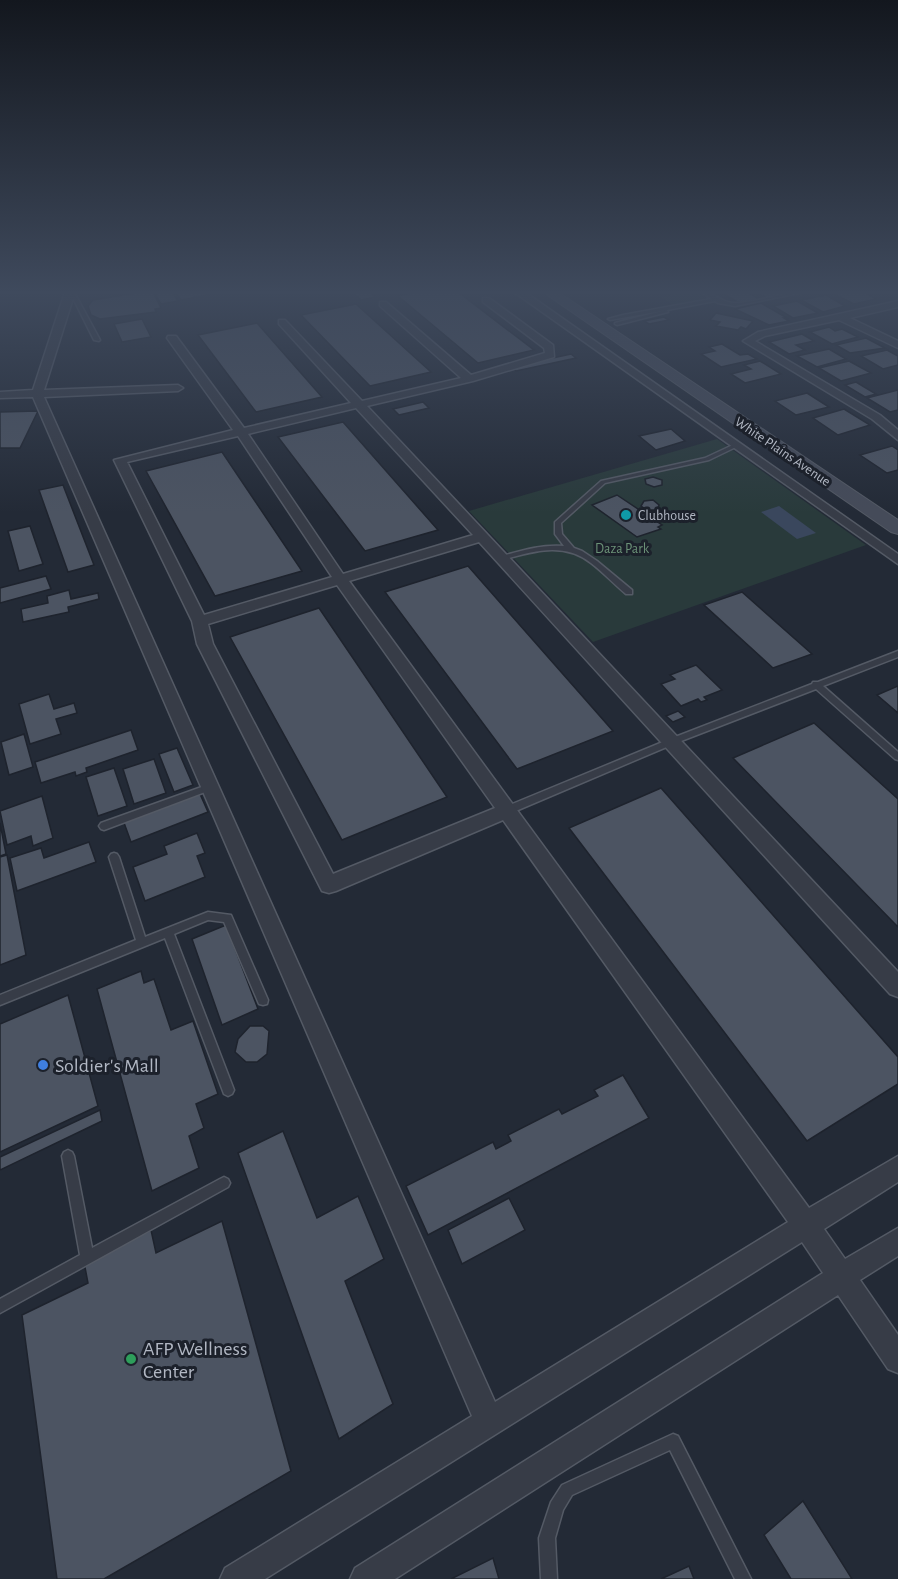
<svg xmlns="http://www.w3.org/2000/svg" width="898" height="1579" viewBox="0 0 898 1579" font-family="'Alegreya Sans',sans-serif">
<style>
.green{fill:#293a3b}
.water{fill:#3a475d}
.building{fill:#4c5462;stroke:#1e232d;stroke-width:1.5}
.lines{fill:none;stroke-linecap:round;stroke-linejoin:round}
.lane-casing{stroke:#545a65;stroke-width:3}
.street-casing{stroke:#545a65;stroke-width:3}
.secondary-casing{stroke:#545a65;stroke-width:2}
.lane{fill:#373c47;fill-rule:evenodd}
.street{fill:#373c47;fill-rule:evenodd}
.secondary{fill:#454b59;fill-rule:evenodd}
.culture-dot{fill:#0f9aa8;stroke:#1c212b;stroke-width:2}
.shop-dot{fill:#3f7fe0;stroke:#1c212b;stroke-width:2}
.leisure-dot{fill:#2e9e5b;stroke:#1c212b;stroke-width:2}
.labels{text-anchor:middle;stroke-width:6;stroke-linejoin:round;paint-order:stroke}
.far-street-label{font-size:14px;fill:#b1b7c3;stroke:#1c212b}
.far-poi-label{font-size:14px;fill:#b1b7c3;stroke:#1c212b;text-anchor:start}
.far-park-label{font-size:14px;fill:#6b9177;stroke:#1c212b}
.near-poi-label{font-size:20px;fill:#b1b7c3;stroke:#1c212b;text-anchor:start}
</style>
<rect width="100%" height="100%" fill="#232a36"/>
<g class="green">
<polygon points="687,292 697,292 710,300 676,307 661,297"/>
<polygon points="717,439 866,545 593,642 469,511"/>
</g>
<polygon class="water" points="779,506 816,533 797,539 761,512"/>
<g class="building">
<polygon points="142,292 153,292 161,308 155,309 156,312 100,319 91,315 88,306 93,300"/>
<polygon points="154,292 172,292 178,301 161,304"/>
<polygon points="176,292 204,292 207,295 181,300"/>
<polygon points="353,292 370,292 375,297 361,300"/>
<polygon points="416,292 458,292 534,350 478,363 398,296"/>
<polygon points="721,292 747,292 759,299 739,303"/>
<polygon points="756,292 798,292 767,298"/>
<polygon points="830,292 866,293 876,299 854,304"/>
<polygon points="826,295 845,306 823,312 801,300"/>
<polygon points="797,301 818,313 793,318 773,306"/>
<polygon points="761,303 787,318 784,318 789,321 769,325 735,309"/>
<polygon points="356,304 431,372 370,386 301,315"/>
<polygon points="716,313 753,321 746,329 741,327 738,330 716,326 720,322 710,320"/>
<polygon points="664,317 669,320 649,324 644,321"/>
<polygon points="142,319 151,337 122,342 114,324"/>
<polygon points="257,323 322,397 256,412 198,335"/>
<polygon points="829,327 835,331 842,329 858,337 832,344 810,332"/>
<polygon points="802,334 814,341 796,345 805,350 789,354 769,342"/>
<polygon points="866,338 885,348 850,353 836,345"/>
<polygon points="722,344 740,355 748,354 757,359 721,367 701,354 715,351 709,347"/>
<polygon points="829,349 846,359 817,367 797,356"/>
<polygon points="887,350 898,356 898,365 883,369 861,356"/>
<polygon points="571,354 576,358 516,371 511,367"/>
<polygon points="760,361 781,374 745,383 731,374 751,369 744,365"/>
<polygon points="849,361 871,373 841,381 819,368"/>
<polygon points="856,382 876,394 865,397 845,385"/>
<polygon points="898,390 898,410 890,412 867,398"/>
<polygon points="807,393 829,407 796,415 775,401"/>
<polygon points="423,402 429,408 399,415 393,409"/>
<polygon points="844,409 870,425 838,435 813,418"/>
<polygon points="38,411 20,448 0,448 0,412"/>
<polygon points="343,422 438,530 365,551 278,437"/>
<polygon points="671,429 685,441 656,450 639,436"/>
<polygon points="892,446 898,450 898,470 887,473 860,455"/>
<polygon points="222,452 302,571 215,596 146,471"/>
<polygon points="653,477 662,480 662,485 654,487 646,484 645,479"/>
<polygon points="63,485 94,565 68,572 39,490"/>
<polygon points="617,495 662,525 658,527 661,529 637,537 592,505"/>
<polygon points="653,500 659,505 657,510 647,510 641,506 644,501"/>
<polygon points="30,526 43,564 19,571 8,531"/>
<polygon points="468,566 613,731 517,769 385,592"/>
<polygon points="46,576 51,589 0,603 0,588"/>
<polygon points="69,590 71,599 98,593 99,599 68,607 69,612 23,622 21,609 48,603 47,596"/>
<polygon points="742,592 812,654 773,668 704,605"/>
<polygon points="319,608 447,797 342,840 230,637"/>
<polygon points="696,665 722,690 704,697 707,700 701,702 698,699 681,706 661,684 675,679 670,675"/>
<polygon points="898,686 898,713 877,695"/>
<polygon points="49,694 54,709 74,703 77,713 56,719 61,734 30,744 19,704"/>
<polygon points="678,711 685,717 673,722 666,716"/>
<polygon points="814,723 898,799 898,927 733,758"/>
<polygon points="131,730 138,750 86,768 87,772 76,776 75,772 41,783 35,762"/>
<polygon points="24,734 33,767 9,775 1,742"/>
<polygon points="177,748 193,785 174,792 159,754"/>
<polygon points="154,759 166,793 134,804 123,769"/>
<polygon points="114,768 127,806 98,816 86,777"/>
<polygon points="661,788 898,1057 898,1084 807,1141 569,828"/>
<polygon points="200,794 208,812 131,842 123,820"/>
<polygon points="42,796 53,838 33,846 31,836 7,845 0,811"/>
<polygon points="0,823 6,854 0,856"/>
<polygon points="197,833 205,853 197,856 205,877 145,901 133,867 167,854 164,846"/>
<polygon points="89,842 96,862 17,891 10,858 41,848 44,858"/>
<polygon points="7,855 26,955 0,965 0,857"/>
<polygon points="226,925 258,1009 222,1025 192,939"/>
<polygon points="141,971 144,983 154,979 171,1030 193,1021 218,1094 196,1104 204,1128 189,1136 199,1168 152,1191 97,989"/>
<polygon points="68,995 98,1106 0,1152 0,1024"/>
<polygon points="250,1026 263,1026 269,1031 267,1054 257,1062 246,1062 235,1052 238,1039"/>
<polygon points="623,1075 649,1118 428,1235 406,1186 493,1142 496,1149 511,1141 508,1135 559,1109 562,1114 598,1096 594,1090"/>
<polygon points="100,1110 102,1121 0,1170 0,1157"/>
<polygon points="283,1131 317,1218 358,1196 384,1259 345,1281 393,1404 339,1439 238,1153"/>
<polygon points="509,1198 525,1230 462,1264 448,1230"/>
<polygon points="222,1221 291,1471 104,1579 57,1579 22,1315 88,1283 84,1262 151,1230 156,1253"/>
<polygon points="803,1501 852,1579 791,1579 764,1535"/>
<polygon points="493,1558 499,1579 451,1579"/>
<polygon points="689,1566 694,1579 661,1579"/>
</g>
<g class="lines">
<g class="lane-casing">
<g id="lane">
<polygon points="70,292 74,292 100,340 99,341 94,340"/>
<path d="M 702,292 C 713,292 721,302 733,303 C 746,304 779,295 794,292 L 804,292 L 735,306 L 718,303 L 715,301 L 667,310 L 668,312 L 617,325 L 615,324 L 615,323 L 662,311 L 610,320 L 608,319 L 623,315 L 711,299 Z"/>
<path d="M 735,444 L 740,445 L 709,460 L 605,483 L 561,523 L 562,534 L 574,548 L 582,551 L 597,561 L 632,590 L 632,594 L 626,594 C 614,584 603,572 591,563 C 562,541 533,552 501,560 L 498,558 L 499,557 C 520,551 542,544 564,546 L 555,534 L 555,522 L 601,481 L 705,458 Z"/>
<polygon points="898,651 898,657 823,686 898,752 898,760 895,759 816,689 676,743 511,813 505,813 503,810 505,807 670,739 812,684 813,682 818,682"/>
<polygon points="210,784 213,785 214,787 213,789 104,830 101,829 99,826 101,823"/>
<polygon points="114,853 117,854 119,857 145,937 208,912 231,915 268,1000 267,1004 263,1005 259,1004 224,922 208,920 174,934 234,1090 232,1094 228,1096 224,1094 165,938 0,1005 0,995 136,940 109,857 111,854"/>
<polygon points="68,1150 72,1152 74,1156 92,1248 220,1179 224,1177 228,1179 230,1183 228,1187 0,1313 0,1299 80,1255 62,1156 64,1152"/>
<polygon points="673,1434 678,1436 751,1579 735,1579 670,1450 572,1495 563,1510 555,1538 557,1579 541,1579 539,1538 551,1502 562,1485"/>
</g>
</g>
<g class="street-casing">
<g id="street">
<path d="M 65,292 L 75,292 L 44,390 L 178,385 L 183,388 L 178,391 L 44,397 L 495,1402 L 788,1222 L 503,820 L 336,891 L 329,893 L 322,891 L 197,644 L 192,621 L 114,460 L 233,430 L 167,338 L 168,336 L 176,336 L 244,428 L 351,403 L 279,324 L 279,320 L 285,320 L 362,401 L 461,378 L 380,306 L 380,302 L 386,302 L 471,375 L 545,353 L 544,348 L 483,302 L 483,298 L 489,298 L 553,345 L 554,357 L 473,381 L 367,406 L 898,972 L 898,997 L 890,994 L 479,542 L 349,581 L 809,1208 L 898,1156 L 898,1182 L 824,1229 L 845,1259 L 898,1228 L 898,1256 L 860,1280 L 898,1335 L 898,1373 L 888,1369 L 838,1295 L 395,1579 L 350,1579 L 355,1568 L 823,1273 L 802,1242 L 265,1579 L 220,1579 L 225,1568 L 472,1416 L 33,397 L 0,398 L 0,392 L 33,390 ZM 356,408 L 473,535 L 343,574 L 248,434 ZM 238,436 L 332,577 L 204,615 L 127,462 ZM 337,585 L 495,808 L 333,874 L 213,644 L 208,624 Z"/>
<polygon points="514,292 525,292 898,554 898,564"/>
<polygon points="898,301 898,307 850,318 898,341 898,348 839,320 765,336 755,341 880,415 898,430 898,440 872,419 743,341 758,332"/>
</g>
</g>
<g class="secondary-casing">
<polygon id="secondary" points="543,292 558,292 898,520 898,534 891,532"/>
</g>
<use href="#lane" class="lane"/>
<use href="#street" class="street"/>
<use href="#secondary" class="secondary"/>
</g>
<linearGradient id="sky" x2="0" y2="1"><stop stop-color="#13171e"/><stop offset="0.57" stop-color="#3f4a5d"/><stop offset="1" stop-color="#3f4a5d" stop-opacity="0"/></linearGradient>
<rect width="898" height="513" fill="url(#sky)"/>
<circle class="culture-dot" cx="626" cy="515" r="6"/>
<circle class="shop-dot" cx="43" cy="1065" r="6"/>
<circle class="leisure-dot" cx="131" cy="1359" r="6"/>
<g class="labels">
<g class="far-street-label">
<text transform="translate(783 451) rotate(34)" y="5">White Plains Avenue</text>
</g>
<g class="far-poi-label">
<text x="638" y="520">Clubhouse</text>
</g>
<g class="far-park-label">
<text x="622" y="553">Daza Park</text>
</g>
<g class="near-poi-label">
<text x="55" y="1072">Soldier's Mall</text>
<text x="143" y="1355">AFP Wellness<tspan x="143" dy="23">Center</tspan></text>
</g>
</g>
</svg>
